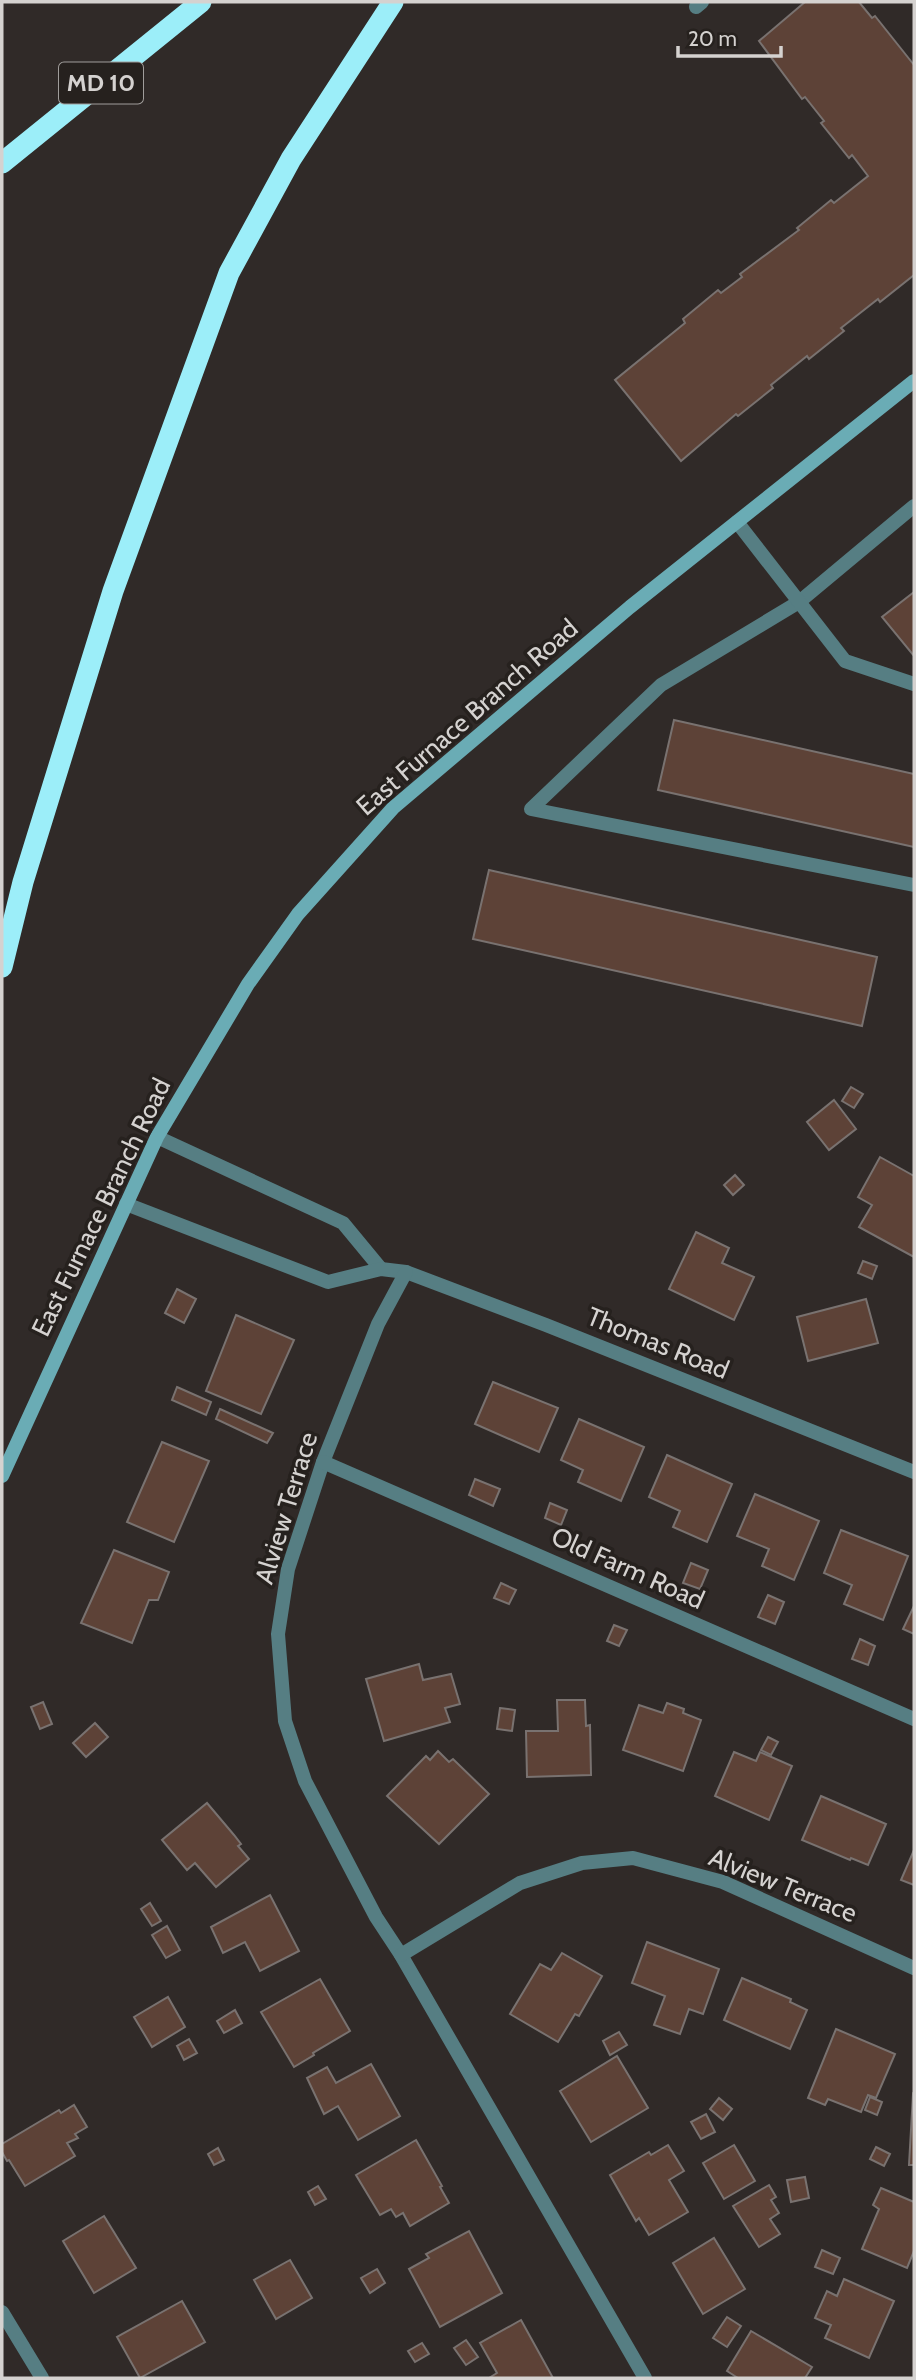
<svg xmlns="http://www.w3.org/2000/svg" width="916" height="2380" viewBox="0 0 916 2380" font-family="Cabin,sans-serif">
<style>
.building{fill:#5d4237;stroke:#797270;stroke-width:2}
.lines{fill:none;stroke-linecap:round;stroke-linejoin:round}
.lane{stroke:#567e83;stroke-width:14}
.street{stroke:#567e83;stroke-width:14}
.secondary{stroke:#6aacb5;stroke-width:14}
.highway{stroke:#9ceef9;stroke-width:21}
.labels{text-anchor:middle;stroke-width:7;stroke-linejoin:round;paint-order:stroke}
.shield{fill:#26211e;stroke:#a09d9b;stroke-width:2}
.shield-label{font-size:24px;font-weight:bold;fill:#d5d2d0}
.street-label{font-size:26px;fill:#d5d2d0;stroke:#26211e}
</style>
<rect width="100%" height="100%" fill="#302a28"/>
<g class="building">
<polygon points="805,2 859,2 872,18 875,16 914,65 914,275 880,302 878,299 841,328 844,331 809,359 807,356 771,385 773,388 738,416 736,414 681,461 615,380 685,323 683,319 718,290 721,293 742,277 740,274 799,230 797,228 831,200 834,203 868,176 852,155 849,158 821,123 824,121 805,97 802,99 759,41"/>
<polygon points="914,592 914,656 882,617"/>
<polygon points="674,720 914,774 914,847 658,790"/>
<polygon points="489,870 877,957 862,1026 473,939"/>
<polygon points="851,1087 863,1094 854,1108 842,1101"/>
<polygon points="834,1100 856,1129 829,1150 807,1122"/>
<polygon points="880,1157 914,1176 914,1257 859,1227 872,1205 858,1197"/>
<polygon points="735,1175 744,1185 733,1195 724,1185"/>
<polygon points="696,1232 729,1248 722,1263 754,1277 734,1320 669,1289"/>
<polygon points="863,1261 877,1266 872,1279 858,1273"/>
<polygon points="177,1289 196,1299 184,1323 165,1313"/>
<polygon points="866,1299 878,1343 808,1361 797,1317"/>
<polygon points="236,1315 294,1340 261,1414 206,1391"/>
<polygon points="493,1382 558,1408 539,1452 475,1424"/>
<polygon points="177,1387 211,1402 206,1415 172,1400"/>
<polygon points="220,1409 273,1433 267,1443 216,1419"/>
<polygon points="579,1419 644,1447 621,1501 578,1482 583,1470 561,1460"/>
<polygon points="162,1442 209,1461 174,1542 127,1522"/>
<polygon points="667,1455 732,1484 707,1542 673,1527 680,1511 649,1497"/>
<polygon points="475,1479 500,1489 493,1506 469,1495"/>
<polygon points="755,1494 819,1521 794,1580 762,1566 769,1549 737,1536"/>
<polygon points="550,1503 567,1510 561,1525 545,1518"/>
<polygon points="841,1530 908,1556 883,1620 844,1604 852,1585 824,1573"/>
<polygon points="114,1550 169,1572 158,1600 149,1600 132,1643 81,1623"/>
<polygon points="691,1563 708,1570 700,1589 683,1583"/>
<polygon points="501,1583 516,1590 509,1604 494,1598"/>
<polygon points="768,1595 784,1602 775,1624 758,1617"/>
<polygon points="914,1606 914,1634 903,1629"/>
<polygon points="614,1625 627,1630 619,1646 607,1641"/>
<polygon points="860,1639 875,1646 868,1665 852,1659"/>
<polygon points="419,1664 423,1680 451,1674 460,1704 445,1708 450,1722 384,1741 366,1679"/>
<polygon points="557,1700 585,1700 586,1726 590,1725 591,1775 527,1777 526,1731 558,1731"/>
<polygon points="43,1702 52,1724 40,1729 31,1707"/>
<polygon points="667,1703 684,1709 683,1713 701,1720 683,1771 623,1750 639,1705 663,1713"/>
<polygon points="500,1708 515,1710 512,1731 497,1729"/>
<polygon points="95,1723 108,1737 86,1757 73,1743"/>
<polygon points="768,1737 778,1742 771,1755 761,1750"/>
<polygon points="438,1751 449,1762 453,1759 489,1794 439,1844 387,1796 426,1756 430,1760"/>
<polygon points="734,1752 756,1761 760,1752 792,1766 769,1820 715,1796"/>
<polygon points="821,1796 886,1824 868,1865 851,1858 850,1860 802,1840"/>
<polygon points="207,1803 234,1835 241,1844 238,1846 249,1859 216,1887 195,1863 187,1870 162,1840"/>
<polygon points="914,1850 914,1885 901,1880"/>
<polygon points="270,1895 299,1951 260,1971 245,1942 223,1953 211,1927"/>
<polygon points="150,1903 161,1921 152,1926 141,1909"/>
<polygon points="167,1926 180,1950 166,1958 152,1935"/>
<polygon points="647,1942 719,1969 703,2014 689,2009 680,2034 654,2025 665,1996 632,1983"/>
<polygon points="562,1953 602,1976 579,2016 575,2014 558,2042 510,2014 540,1964 551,1970"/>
<polygon points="742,1978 791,1999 790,2002 807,2010 790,2049 724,2020"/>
<polygon points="320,1979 350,2031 313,2053 314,2055 294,2067 261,2012"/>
<polygon points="168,1997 185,2027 152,2047 134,2017"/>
<polygon points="235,2010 242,2023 224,2033 217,2021"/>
<polygon points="836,2029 895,2054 876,2098 868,2095 861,2112 828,2099 825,2105 808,2098"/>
<polygon points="619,2032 627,2045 610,2055 603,2041"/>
<polygon points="189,2039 197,2053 184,2060 177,2046"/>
<polygon points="617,2056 648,2108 591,2142 560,2091"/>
<polygon points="371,2064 400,2116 358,2140 338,2106 324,2114 307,2078 327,2067 336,2083"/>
<polygon points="913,2094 914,2095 914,2165 909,2165"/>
<polygon points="870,2097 882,2102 877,2115 865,2110"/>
<polygon points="719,2098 732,2109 723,2120 710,2109"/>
<polygon points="74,2105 87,2127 75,2134 78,2138 67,2143 75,2156 25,2186 9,2160 7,2161 2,2152 2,2144 59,2110 61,2113"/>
<polygon points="706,2114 715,2132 701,2139 691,2122"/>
<polygon points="416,2140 442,2186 440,2187 449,2203 410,2226 403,2213 396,2217 391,2209 380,2215 356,2175"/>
<polygon points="668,2145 684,2171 669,2180 688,2212 649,2235 639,2218 636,2221 610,2175 649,2152 651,2155"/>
<polygon points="734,2145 755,2181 724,2199 703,2163"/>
<polygon points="876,2147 890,2154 884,2166 870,2159"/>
<polygon points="218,2148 224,2160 214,2165 208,2154"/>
<polygon points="805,2177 809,2198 791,2202 787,2180"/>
<polygon points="769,2185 776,2197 771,2200 779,2213 770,2219 780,2234 759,2247 733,2206"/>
<polygon points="318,2186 326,2199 315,2205 308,2192"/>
<polygon points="881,2188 914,2202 914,2251 907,2268 862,2249 879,2209 873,2205"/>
<polygon points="104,2216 136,2268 94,2293 63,2241"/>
<polygon points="469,2231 502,2293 440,2327 409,2269 429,2258 426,2254"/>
<polygon points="714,2238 745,2289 703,2314 673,2263"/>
<polygon points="822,2250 840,2258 833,2274 815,2267"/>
<polygon points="290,2260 312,2298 276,2319 254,2280"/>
<polygon points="377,2269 385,2283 370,2293 361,2278"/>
<polygon points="844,2279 894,2301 869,2358 825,2338 831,2325 815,2318 827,2291 837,2296"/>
<polygon points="182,2301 205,2342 140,2378 117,2337"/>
<polygon points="727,2317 741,2326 727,2347 713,2338"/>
<polygon points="521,2320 553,2378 489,2378 497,2373 480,2343"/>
<polygon points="751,2331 812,2367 805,2378 738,2378 727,2371"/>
<polygon points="466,2340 478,2357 466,2365 454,2348"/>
<polygon points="422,2343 429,2354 415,2362 408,2351"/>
</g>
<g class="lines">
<g class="lane">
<polyline points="696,7 702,2"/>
<polyline points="914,506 799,602 661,685 531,809 914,885"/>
<polyline points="737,522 845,661 914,684"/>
</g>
<g class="street">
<polyline points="157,1137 343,1223 381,1269"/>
<polyline points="126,1204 328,1282 381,1269 406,1272 546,1325 914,1472"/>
<polyline points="406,1272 378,1324 323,1462 288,1569 278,1634 285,1721 305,1781 376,1917 401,1955 645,2378"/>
<polyline points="323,1462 914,1719"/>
<polyline points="401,1955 520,1883 582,1863 633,1858 723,1882 914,1968"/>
<polyline points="2,2312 42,2378"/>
</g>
<polyline class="secondary" points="2,1476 157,1137 248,984 298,914 393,808 630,607 914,381"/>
<g class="highway">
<polyline points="2,163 201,2"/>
<polyline points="2,967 23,882 113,591 229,273 291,159 393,2"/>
</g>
</g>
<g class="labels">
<rect class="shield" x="59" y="62.5" width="84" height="41" rx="5"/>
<g class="shield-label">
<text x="101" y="91">MD 10</text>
</g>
<g class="street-label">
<text transform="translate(467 717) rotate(-41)" y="9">East Furnace Branch Road</text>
<text transform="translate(101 1207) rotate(-64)" y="9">East Furnace Branch Road</text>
<text transform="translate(658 1343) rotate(22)" y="9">Thomas Road</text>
<text transform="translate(286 1508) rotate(-73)" y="9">Alview Terrace</text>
<text transform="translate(628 1568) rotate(24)" y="9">Old Farm Road</text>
<text transform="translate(783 1885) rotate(22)" y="9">Alview Terrace</text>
</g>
</g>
<rect width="916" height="2380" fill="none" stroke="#d5d2d0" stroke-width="7"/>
<path d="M678 46v10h103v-10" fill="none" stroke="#d5d2d0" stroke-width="3.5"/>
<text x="688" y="46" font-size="21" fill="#d5d2d0" stroke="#26211e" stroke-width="5" paint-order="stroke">20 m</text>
</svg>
